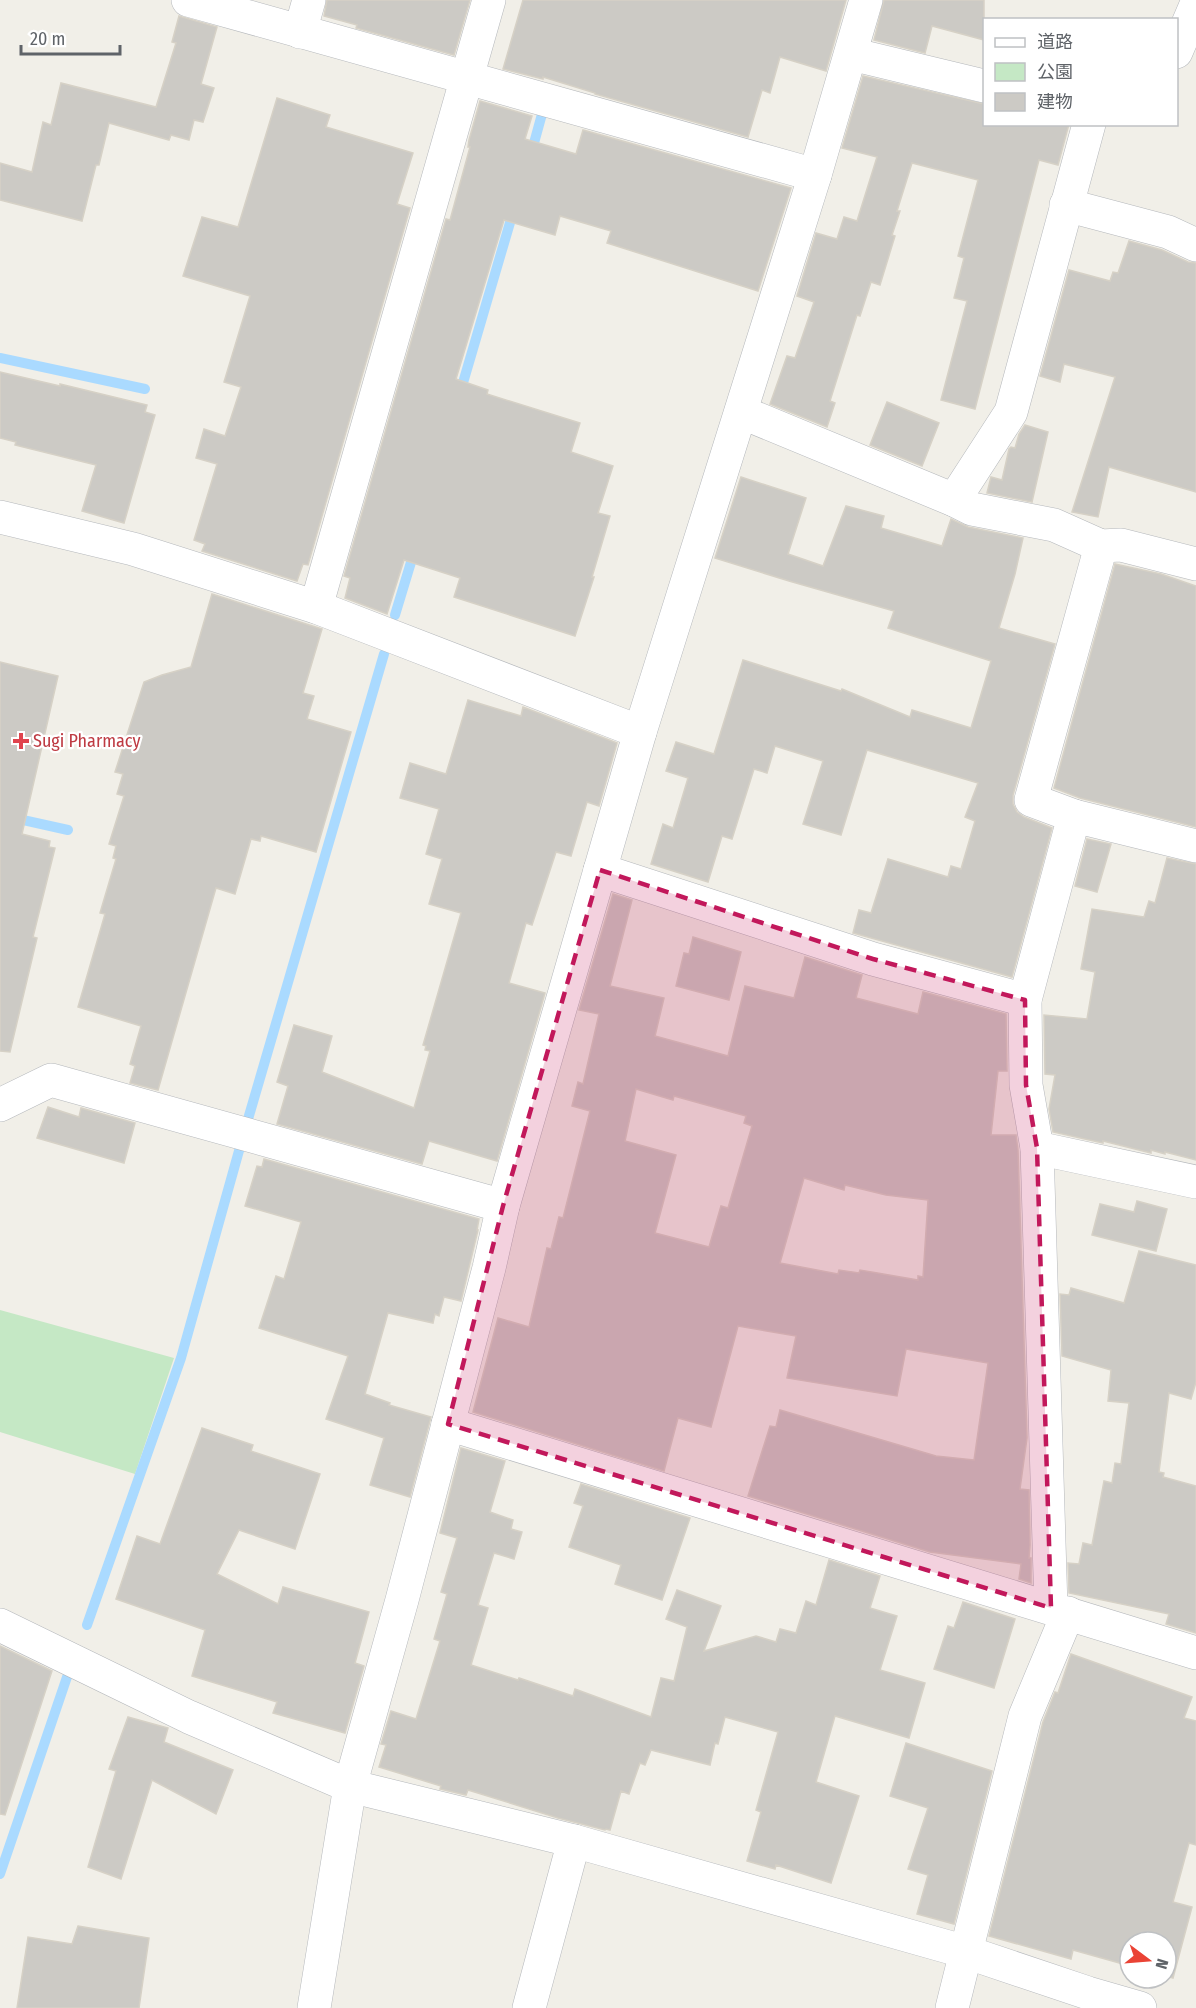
<svg xmlns="http://www.w3.org/2000/svg" width="1196" height="2008" viewBox="0 0 1196 2008" font-family="'Fira Sans Condensed','Noto Sans JP',sans-serif">
<style>
.green{fill:#c5e8c5}
.lines{fill:none;stroke-linecap:round;stroke-linejoin:round}
.stream{stroke:#aadaff;stroke-width:10}
.building{fill:#cccac5;stroke:#d6d1c6;stroke-width:1.5;fill-rule:evenodd}
.minor-casing{stroke:#b5b8bc;stroke-width:34}
.minor{stroke:#fff;stroke-width:33}
.marked{fill:#c2185b;fill-opacity:0.2;stroke:#c2185b;stroke-width:4.5;stroke-dasharray:12 8;stroke-linejoin:round}
.health-dot{fill:#e0444e;stroke:#fff;stroke-width:2}
.labels{text-anchor:middle;stroke-width:4.5;stroke-linejoin:round;paint-order:stroke}
.health-label{font-size:18px;fill:#be3a42;stroke:#fff;text-anchor:start}
</style>
<rect width="100%" height="100%" fill="#f1efe8"/>
<polygon class="green" points="0,1310 174,1358 135,1474 0,1432"/>
<g class="lines">
<g class="stream">
<polyline points="531,154 542,114"/>
<polyline points="0,358 145,389"/>
<polyline points="460,393 514,209"/>
<polyline points="395,615 415,549"/>
<polyline points="0,815 68,830"/>
<polyline points="246,1126 384,654"/>
<polyline points="87,1625 181,1358 242,1140"/>
<polyline points="0,1874 67,1677"/>
</g>
</g>
<g class="building">
<polygon points="327,0 470,0 454,55 356,28 357,25 324,16"/>
<polygon points="523,0 846,0 826,71 780,57 770,93 762,90 748,137 595,94 595,93 543,77 543,79 503,69"/>
<polygon points="884,0 984,0 984,40 932,26 925,53 874,40"/>
<polygon points="179,16 217,27 201,84 214,88 203,122 194,120 189,140 171,135 169,140 109,123 99,165 96,165 82,221 0,200 0,163 32,172 43,122 51,125 61,83 156,107 176,43 172,42"/>
<polygon points="863,76 984,104 984,124 1069,124 1058,165 1039,160 975,409 941,400 967,301 954,298 964,258 958,256 978,180 912,163 897,211 900,211 892,235 895,236 880,285 871,282 860,316 857,315 830,401 835,403 827,427 770,404 787,356 795,358 814,302 797,296 816,233 837,239 844,217 857,221 877,157 842,148"/>
<polygon points="277,98 330,115 326,127 413,153 397,204 410,208 308,565 303,564 297,581 202,551 205,544 194,540 217,464 196,458 204,429 225,436 241,387 224,382 250,296 183,276 202,217 238,227"/>
<polygon points="480,101 532,116 525,139 576,154 583,130 791,188 758,291 607,243 611,231 560,216 555,235 504,220 456,379 488,390 487,394 580,423 571,452 613,466 598,513 610,516 592,577 594,577 575,636 454,597 460,578 404,560 387,614 345,598 350,578 344,576 446,219 450,220 470,147 468,147 469,140"/>
<polygon points="1129,241 1162,250 1188,262 1196,263 1196,492 1109,467 1098,517 1072,512 1115,377 1064,364 1060,382 1040,376 1069,270 1110,281 1113,272 1118,273"/>
<polygon points="0,372 60,386 60,384 147,405 145,412 155,415 124,523 82,511 96,465 15,445 16,442 0,438"/>
<polygon points="887,402 939,423 922,466 870,445"/>
<polygon points="1025,425 1048,432 1032,502 987,493 991,477 1002,480 1009,449 1011,447 1015,448 1019,434"/>
<polygon points="741,477 806,498 788,554 823,566 846,506 884,516 881,528 942,546 951,519 968,527 1023,538 1015,574 999,628 1055,644 1013,795 1013,804 1017,812 1024,817 1052,828 1012,977 853,933 859,910 871,913 888,859 948,877 951,866 961,869 975,821 965,817 978,783 867,750 841,835 803,824 823,761 775,746 767,773 754,769 732,839 722,836 708,882 651,864 663,824 673,828 688,778 666,771 676,742 714,754 743,660 841,691 842,689 910,717 912,710 971,728 991,661 888,628 894,611 789,581 715,558"/>
<polygon points="1115,564 1161,574 1196,586 1196,827 1080,798 1054,788"/>
<polygon points="212,594 322,629 303,693 314,696 307,719 351,732 316,852 261,836 260,841 251,839 235,894 216,888 158,1090 130,1083 135,1066 130,1064 141,1026 78,1007 105,914 100,913 116,859 113,858 116,846 109,844 124,796 117,794 123,774 115,772 144,682 162,675 191,667"/>
<polygon points="0,662 58,676 22,834 50,841 49,847 55,848 33,937 37,938 10,1052 0,1051"/>
<polygon points="468,700 521,716 523,707 617,743 599,806 587,802 571,856 556,852 532,925 526,923 509,983 545,993 497,1161 429,1141 422,1164 277,1124 288,1086 277,1082 294,1025 332,1036 322,1072 414,1108 430,1051 425,1050 426,1046 423,1045 461,913 429,904 442,859 426,854 439,809 400,798 410,763 446,774"/>
<polygon points="1087,839 1111,844 1097,892 1075,886"/>
<polygon points="1167,858 1196,864 1196,1160 1165,1152 1165,1154 1151,1150 1151,1153 1103,1141 1103,1143 1053,1132 1049,1109 1055,1075 1045,1074 1044,1015 1087,1019 1095,972 1081,969 1092,909 1144,917 1149,901 1155,903"/>
<path d="M 613,894 L 632,900 L 610,986 L 664,998 L 655,1036 L 728,1056 L 745,986 L 794,998 L 805,957 L 862,975 L 856,998 L 918,1014 L 923,992 L 1006,1014 L 1007,1071 L 998,1071 L 991,1135 L 1016,1135 L 1018,1150 L 1027,1438 L 1020,1489 L 1029,1490 L 1030,1545 L 1029,1558 L 1031,1558 L 1031,1583 L 1019,1579 L 1021,1564 L 930,1552 L 748,1496 L 770,1426 L 776,1427 L 780,1410 L 936,1456 L 974,1460 L 988,1363 L 906,1349 L 897,1396 L 787,1378 L 796,1336 L 738,1326 L 711,1427 L 678,1418 L 664,1471 L 473,1412 L 498,1318 L 529,1327 L 547,1248 L 551,1249 L 559,1217 L 563,1218 L 590,1111 L 572,1106 L 578,1082 L 583,1084 L 599,1014 L 579,1010 ZM 636,1089 L 673,1100 L 674,1096 L 746,1116 L 744,1123 L 752,1126 L 728,1208 L 721,1206 L 709,1247 L 655,1233 L 676,1155 L 625,1141 ZM 804,1178 L 844,1190 L 845,1185 L 886,1195 L 928,1200 L 923,1277 L 918,1276 L 918,1280 L 860,1270 L 859,1273 L 839,1270 L 838,1274 L 780,1263 Z"/>
<polygon points="693,937 741,952 729,1000 676,986 684,953 689,954"/>
<polygon points="48,1107 79,1117 81,1108 135,1123 124,1163 37,1138"/>
<polygon points="264,1159 479,1219 477,1230 478,1230 461,1301 444,1297 439,1316 435,1314 433,1323 388,1313 365,1394 390,1403 389,1405 431,1417 410,1497 370,1485 384,1438 326,1419 348,1356 259,1328 276,1276 284,1279 301,1222 245,1206 257,1166 262,1167"/>
<polygon points="1137,1201 1167,1209 1156,1251 1092,1235 1100,1204 1134,1212"/>
<polygon points="1139,1251 1196,1265 1196,1382 1191,1399 1169,1393 1159,1472 1164,1473 1163,1477 1196,1486 1196,1633 1166,1624 1169,1614 1069,1593 1068,1563 1079,1564 1083,1543 1092,1545 1104,1481 1112,1483 1115,1463 1121,1464 1129,1403 1108,1401 1111,1370 1062,1356 1060,1294 1069,1295 1071,1288 1124,1303"/>
<polygon points="202,1428 253,1445 251,1451 320,1474 295,1549 239,1530 217,1574 278,1604 283,1587 369,1612 355,1663 364,1666 345,1733 273,1713 277,1702 192,1676 205,1630 116,1599 137,1536 160,1544"/>
<polygon points="461,1448 505,1461 490,1512 513,1520 511,1529 522,1532 514,1559 494,1553 478,1605 488,1608 471,1665 518,1680 519,1678 573,1696 575,1689 651,1717 661,1678 674,1681 687,1627 666,1619 677,1590 721,1606 704,1651 756,1636 776,1642 780,1629 796,1633 806,1601 816,1605 829,1560 880,1576 870,1608 897,1616 880,1670 925,1683 909,1738 835,1716 816,1782 859,1796 831,1883 776,1865 775,1869 747,1861 761,1812 756,1810 778,1732 725,1717 718,1744 715,1743 710,1765 651,1750 645,1765 640,1763 629,1794 621,1791 610,1830 606,1829 605,1830 558,1818 468,1790 466,1795 440,1789 441,1786 379,1767 386,1745 381,1744 391,1711 416,1719 440,1641 434,1639 447,1594 441,1592 457,1538 440,1533"/>
<polygon points="581,1484 690,1518 662,1600 615,1584 621,1565 569,1547 583,1506 574,1503"/>
<polygon points="963,1602 1015,1619 994,1688 934,1669 948,1626 954,1628"/>
<polygon points="0,1646 52,1671 5,1815 0,1814"/>
<polygon points="1071,1654 1192,1697 1184,1718 1196,1721 1196,1845 1189,1843 1173,1902 1192,1907 1173,1978 1166,1976 1166,1942 1130,1942 1130,1966 1073,1950 1071,1959 989,1936 1043,1722 1055,1692 1058,1693"/>
<polygon points="128,1717 168,1728 164,1742 233,1770 216,1814 152,1780 121,1879 88,1867 116,1771 109,1769"/>
<polygon points="906,1743 992,1771 954,1924 917,1914 928,1875 908,1869 928,1808 890,1796"/>
<polygon points="78,1926 149,1938 139,2008 17,2008 28,1937 72,1944"/>
</g>
<g class="lines">
<g class="minor-casing">
<g id="minor">
<polyline points="188,0 815,175"/>
<polyline points="300,32 309,0"/>
<polyline points="1176,52 1196,5"/>
<polyline points="851,54 984,86"/>
<polyline points="1066,205 1168,232 1196,245"/>
<polyline points="741,412 954,500 972,509 1054,525 1101,546 1121,545 1196,564"/>
<polyline points="954,500 1011,412 1089,124"/>
<polyline points="0,517 133,549 316,607 640,732"/>
<polyline points="316,607 489,0"/>
<polyline points="1074,816 1196,846"/>
<polyline points="600,870 873,959 1025,1000"/>
<polyline points="0,1105 51,1080 503,1206"/>
<polyline points="1037,1148 1196,1182"/>
<polyline points="448,1424 1196,1653"/>
<polyline points="1051,1608 1037,1148 1026,1085 1025,1000 1074,816 1031,800 1101,546"/>
<polyline points="0,1625 189,1717 350,1786 574,1841 966,1952 1088,1993 1140,2008"/>
<polyline points="314,2008 350,1786 402,1600 489,1268 503,1206 640,732 815,175 866,0"/>
<polyline points="529,2008 574,1841"/>
<polyline points="952,2008 1025,1716 1068,1613"/>
</g>
</g>
<use href="#minor" class="minor"/>
</g>
<path class="marked" d="M 600,870 L 873,959 L 1025,1000 L 1026,1085 L 1037,1148 L 1051,1608 L 448,1424 L 503,1206 Z"/>
<path class="health-dot" d="M18 732h6v6h6v6h-6v6h-6v-6h-6v-6h6z"/>
<g class="labels">
<g class="health-label">
<text x="33" y="747">Sugi Pharmacy</text>
</g>
</g>
<rect x="983" y="18" width="195" height="108" fill="#ffffff" stroke="#bfc1c3" stroke-width="1.5"/>
<rect x="995" y="38" width="30" height="9" fill="#ffffff" stroke="#bfc1c3" stroke-width="1.5"/>
<text x="1037" y="48" font-size="18" fill="#5f6368">道路</text>
<rect x="995" y="63" width="30" height="18" fill="#c5e8c5" stroke="#bfc1c3" stroke-width="1.5"/>
<text x="1037" y="78" font-size="18" fill="#5f6368">公園</text>
<rect x="995" y="93" width="30" height="18" fill="#cccac5" stroke="#bfc1c3" stroke-width="1.5"/>
<text x="1037" y="108" font-size="18" fill="#5f6368">建物</text>
<g transform="translate(1148 1960) rotate(106)"><circle r="28" fill="#ffffff" stroke="#bfc1c3" stroke-width="1.5"/>
<path d="M0-4.5L10 22L0 15L-10 22Z" fill="#ea4335"/>
<text y="-9" font-size="16" font-weight="bold" text-anchor="middle" fill="#5f6368">N</text>
</g>
<path d="M21 45v9h99v-9" fill="none" stroke="#5f6368" stroke-width="3"/>
<text x="30" y="45" font-size="18" fill="#5f6368" stroke="#ffffff" stroke-width="4.5" paint-order="stroke">20 m</text>
</svg>
